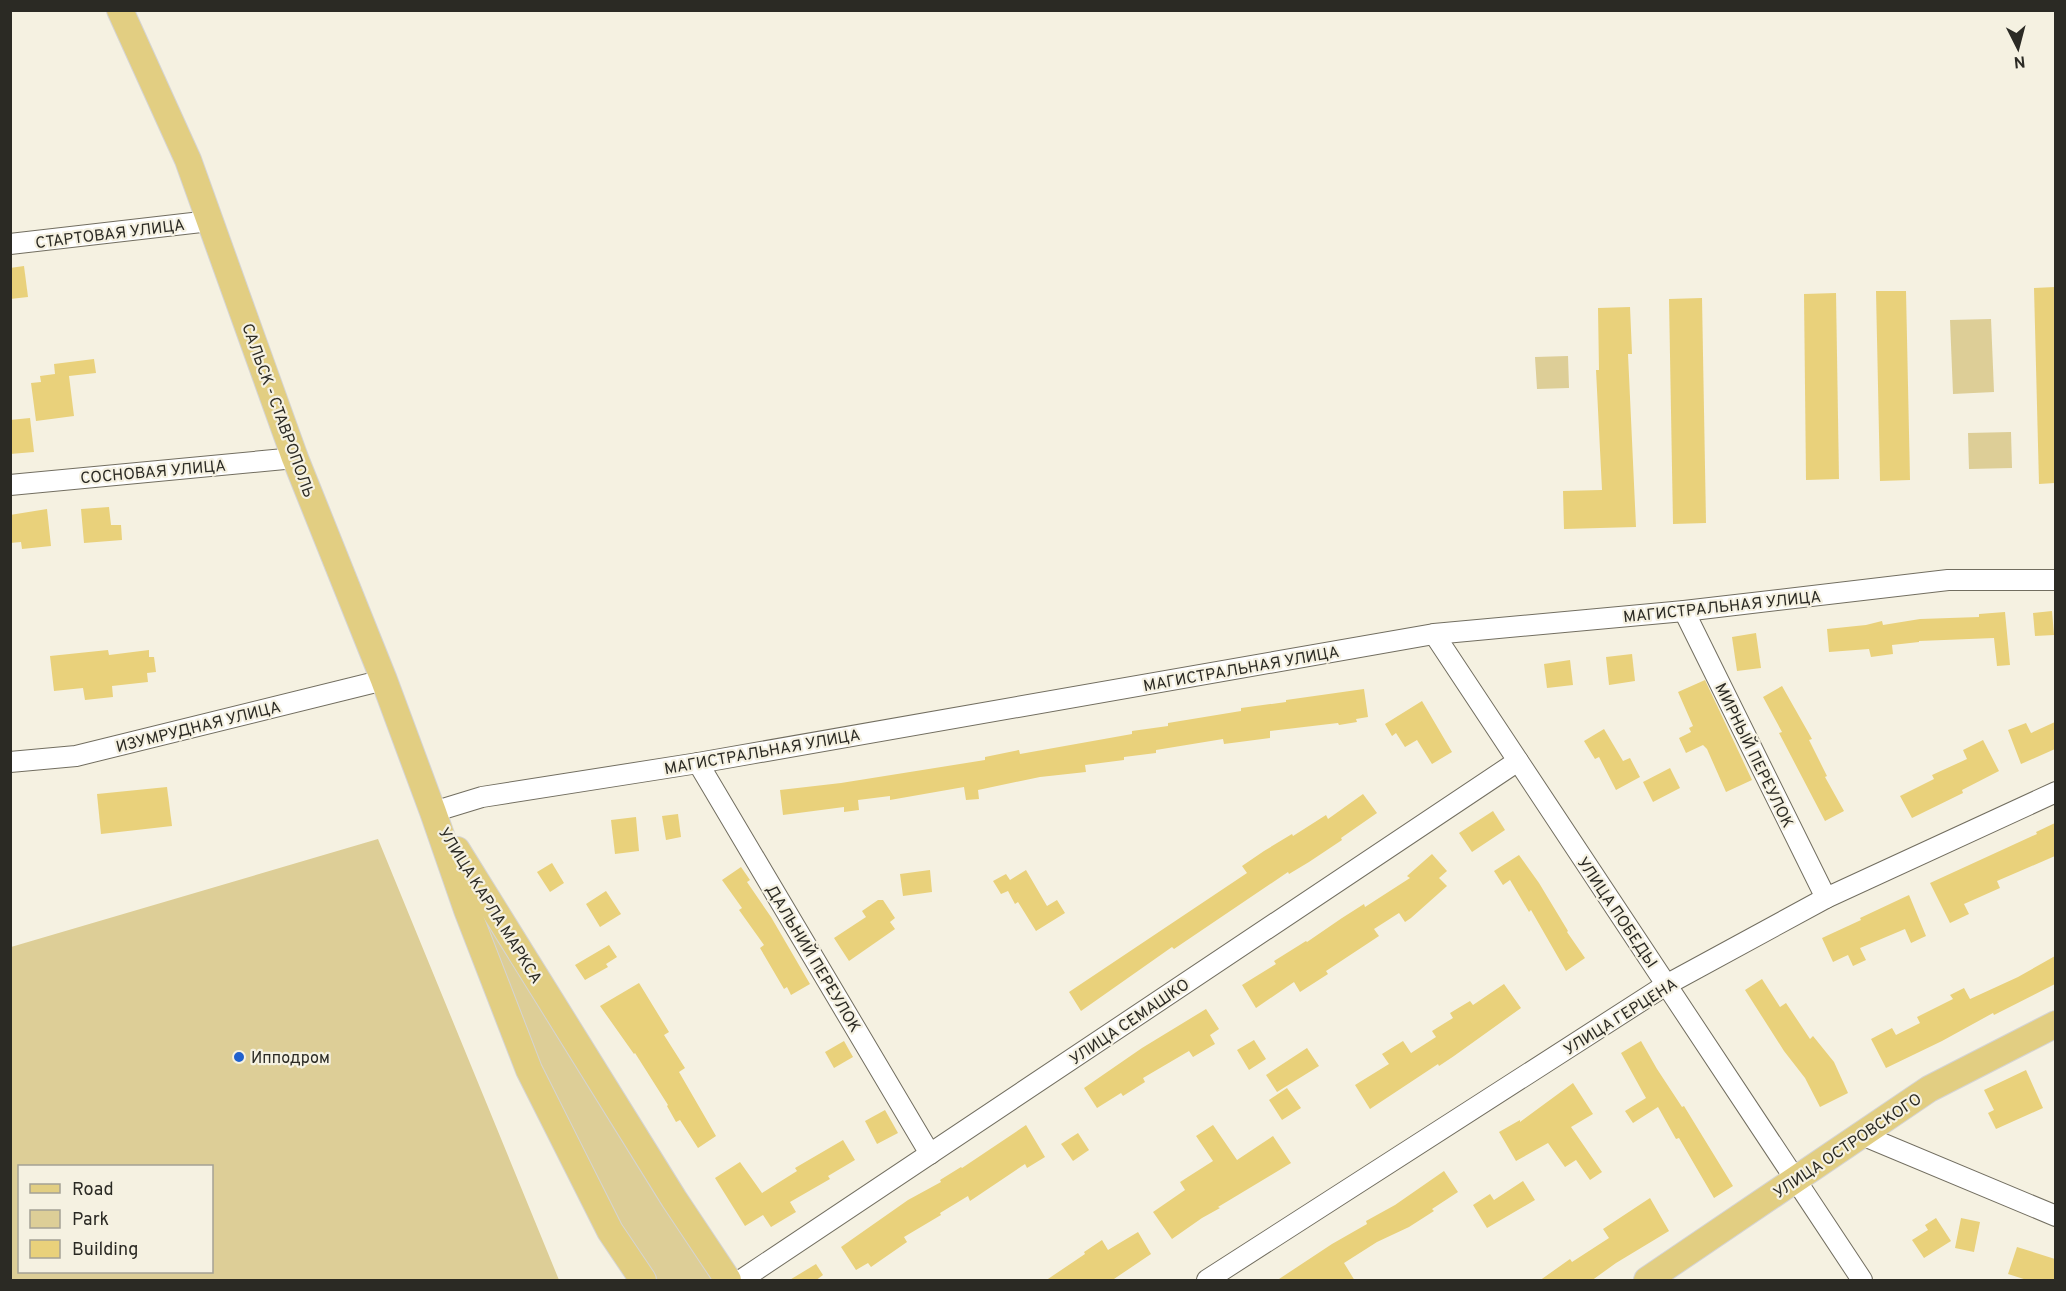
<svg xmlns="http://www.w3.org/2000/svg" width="2066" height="1291" viewBox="0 0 2066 1291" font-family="Overpass,sans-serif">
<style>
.green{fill:#ddce97;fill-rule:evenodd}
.building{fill:#e9d17b}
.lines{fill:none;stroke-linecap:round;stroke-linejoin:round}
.minor-casing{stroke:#726e60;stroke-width:22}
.major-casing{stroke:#d5d4d3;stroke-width:28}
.minor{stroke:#fff;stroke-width:20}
.major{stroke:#e2ce82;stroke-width:26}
.poi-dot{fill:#2061cd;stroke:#f5f1e1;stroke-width:2}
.labels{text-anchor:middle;stroke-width:4.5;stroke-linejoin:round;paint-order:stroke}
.street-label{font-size:16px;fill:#2b2a24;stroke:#f5f1e1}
.poi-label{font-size:16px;fill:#2b2a24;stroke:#f5f1e1;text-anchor:start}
</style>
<rect width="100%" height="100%" fill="#f5f1e1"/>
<g class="green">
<polygon points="1991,319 1994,392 1953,394 1950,320"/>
<polygon points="1568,356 1569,388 1537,389 1535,357"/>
<polygon points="2011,432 2012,468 1969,469 1968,433"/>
<polygon points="433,812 729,1280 643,1280 610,1231"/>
<path d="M 378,839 L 559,1280 L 11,1280 L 11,947 ZM 212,1166 L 212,1272 L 20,1272 L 20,1166 Z"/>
</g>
<g class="building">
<polygon points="24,266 28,297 10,299 10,268"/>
<polygon points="2055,287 2055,483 2039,484 2034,288"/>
<polygon points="1876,291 1906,291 1910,480 1880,481"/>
<polygon points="1836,293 1839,479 1806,480 1804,294"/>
<polygon points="1702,298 1706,523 1673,524 1669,299"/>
<polygon points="1630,307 1632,354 1628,354 1636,527 1564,529 1563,491 1602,490 1596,370 1599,370 1598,308"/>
<polygon points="94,359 96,373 69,376 74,416 36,421 31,383 41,382 40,376 55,374 54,364"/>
<polygon points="30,418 34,452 10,454 10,420"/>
<polygon points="109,507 111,525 121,525 122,540 84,543 81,509"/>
<polygon points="47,509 51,546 22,549 21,542 10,543 10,515"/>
<polygon points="2052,611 2054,635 2035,636 2033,613"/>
<polygon points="2005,612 2010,665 1997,666 1994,638 1919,641 1919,642 1892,645 1893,654 1871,657 1869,649 1829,652 1827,629 1866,625 1882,621 1883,625 1920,619 1979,617 1979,614"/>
<polygon points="1756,633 1761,668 1737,671 1732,637"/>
<polygon points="108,650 109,655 149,650 149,657 154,657 156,672 147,673 148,682 112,686 113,697 85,700 83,688 54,691 50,656"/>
<polygon points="1632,654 1635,681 1609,685 1606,657"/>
<polygon points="1570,660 1573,685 1547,688 1544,664"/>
<polygon points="1705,680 1752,780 1726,792 1707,749 1703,745 1686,753 1679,738 1691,732 1689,728 1693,726 1678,692"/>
<polygon points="1782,686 1812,739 1809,740 1827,776 1825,777 1844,811 1825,821 1779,733 1782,732 1763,697"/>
<polygon points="1364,689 1368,717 1356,719 1357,722 1339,725 1338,723 1270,731 1270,738 1224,744 1223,739 1156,750 1156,753 1124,757 1124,760 1085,765 1086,772 1040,777 978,790 979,799 966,800 964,787 890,800 890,796 858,800 859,810 844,812 844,807 783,815 780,790 841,783 985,760 985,757 1019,750 1020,754 1132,734 1132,731 1168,726 1168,723 1241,711 1241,708 1286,702 1286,700"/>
<polygon points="1422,701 1452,752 1432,764 1417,740 1405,747 1396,733 1392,736 1385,724"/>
<polygon points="2055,722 2055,749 2021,764 2008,730 2026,723 2031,733"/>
<polygon points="1604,729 1623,761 1630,758 1640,777 1616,790 1599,757 1595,759 1584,741"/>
<polygon points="1983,740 1999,771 1962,790 1963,793 1912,818 1900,796 1934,779 1932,775 1967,759 1963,750"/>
<polygon points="1670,768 1680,788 1653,802 1643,782"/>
<polygon points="167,787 172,826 101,834 97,794"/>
<polygon points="1363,794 1377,813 1341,838 1342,840 1309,862 1289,874 1288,872 1174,949 1172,947 1081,1011 1069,992 1247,873 1242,866 1264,851 1292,834 1293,836 1326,815 1328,819"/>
<polygon points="1493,811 1505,830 1472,852 1459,833"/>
<polygon points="678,814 681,837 666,840 662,816"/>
<polygon points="636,817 639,851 615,854 611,820"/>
<polygon points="2055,823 2055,856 1997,881 2000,888 1964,904 1969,914 1950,923 1930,883 2037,834 2036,832"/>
<polygon points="1432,854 1447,871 1439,878 1447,886 1411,918 1405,922 1399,913 1374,929 1379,936 1326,971 1328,974 1300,992 1294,982 1256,1008 1242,985 1276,964 1274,961 1306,941 1307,942 1342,918 1364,904 1365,907 1410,878 1407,876"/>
<polygon points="1519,855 1539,883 1568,931 1567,932 1585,958 1566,971 1531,910 1529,912 1510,880 1503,885 1494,871"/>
<polygon points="552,863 564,883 550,892 537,872"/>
<polygon points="741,867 750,880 747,882 771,917 810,984 791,995 787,987 784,989 760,948 764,945 739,910 742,908 722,880"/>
<polygon points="930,870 932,892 903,896 900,874"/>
<polygon points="1026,870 1047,906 1057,900 1065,913 1036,931 1018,902 1015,904 1008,891 1001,894 993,881 1006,874 1010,880"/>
<polygon points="606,891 621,914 600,927 586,904"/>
<polygon points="1909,895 1926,936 1911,943 1905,929 1860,948 1866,960 1853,966 1848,955 1833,962 1822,938 1861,920 1860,918"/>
<polygon points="878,900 883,900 895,918 890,922 895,929 849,961 834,938 866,917 862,911"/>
<polygon points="609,945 617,957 606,964 608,967 585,980 575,965"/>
<polygon points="2055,956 2055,984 1994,1015 1993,1013 1942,1041 1886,1068 1871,1039 1892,1028 1896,1035 1920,1023 1917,1017 1953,999 1950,995 1964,988 1970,999 2018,977"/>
<polygon points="1762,979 1780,1007 1786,1003 1810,1039 1813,1036 1834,1062 1848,1093 1820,1107 1805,1078 1784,1051 1745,990"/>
<polygon points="639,983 669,1032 664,1035 685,1068 679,1072 716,1136 698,1148 680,1120 676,1122 667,1106 668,1105 635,1053 634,1054 600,1006"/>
<polygon points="1504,984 1521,1008 1454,1056 1439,1066 1438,1064 1370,1109 1355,1085 1389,1064 1382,1054 1403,1041 1411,1053 1436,1037 1432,1031 1453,1018 1450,1013 1470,1001 1473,1005"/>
<polygon points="1206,1009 1219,1029 1210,1035 1215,1044 1193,1057 1189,1051 1143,1078 1145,1082 1123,1096 1121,1093 1097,1108 1084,1088 1142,1048"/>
<polygon points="1254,1040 1266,1059 1249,1070 1237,1050"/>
<polygon points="844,1041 853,1057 834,1068 825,1052"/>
<polygon points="1641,1041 1657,1069 1682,1107 1684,1106 1733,1186 1714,1198 1679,1138 1676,1139 1658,1107 1633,1123 1625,1111 1646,1098 1621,1053"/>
<polygon points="1307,1048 1319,1066 1277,1092 1266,1075"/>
<polygon points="2026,1070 2043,1108 1996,1129 1988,1113 1994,1110 1984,1090"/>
<polygon points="1573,1083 1593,1114 1571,1127 1602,1172 1590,1180 1576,1160 1565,1167 1548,1143 1516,1161 1499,1132 1520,1120 1520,1122"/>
<polygon points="1287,1088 1301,1108 1282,1120 1269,1100"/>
<polygon points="885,1110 898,1133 877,1144 865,1121"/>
<polygon points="1026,1125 1045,1157 1027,1168 1025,1164 970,1201 968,1196 940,1213 941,1215 904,1237 907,1242 871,1267 868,1263 856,1270 841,1247 908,1200 941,1182 940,1180 961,1167 962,1168"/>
<polygon points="1213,1125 1237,1160 1273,1136 1291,1163 1218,1207 1220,1208 1202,1218 1172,1239 1153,1212 1185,1190 1180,1182 1213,1161 1196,1136"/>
<polygon points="1078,1133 1089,1150 1073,1161 1061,1144"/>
<polygon points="843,1140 855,1160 828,1176 830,1179 790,1202 796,1212 771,1227 763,1215 745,1226 715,1178 740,1162 762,1193 797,1171 795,1168"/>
<polygon points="1444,1171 1458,1192 1432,1209 1434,1211 1409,1227 1377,1242 1344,1263 1355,1281 1276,1281 1332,1244 1367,1224 1366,1221 1395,1205"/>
<polygon points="1523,1181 1535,1200 1487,1228 1473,1205 1490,1194 1494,1200"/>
<polygon points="1650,1198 1669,1231 1616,1263 1591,1281 1539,1281 1570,1259 1572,1262 1609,1238 1603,1229"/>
<polygon points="1936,1218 1951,1241 1924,1258 1912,1240 1928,1230 1925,1225"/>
<polygon points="1961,1218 1980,1222 1974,1252 1955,1248"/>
<polygon points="1138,1232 1151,1254 1111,1281 1045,1281 1085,1254 1084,1252 1102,1240 1108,1250"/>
<polygon points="2017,1247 2055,1259 2055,1281 2030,1281 2008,1274"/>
<polygon points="816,1264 823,1275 815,1281 788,1281"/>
</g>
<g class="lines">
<g class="minor-casing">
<g id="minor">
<polyline points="10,244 210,221"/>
<polyline points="10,485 295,458"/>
<polyline points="1684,611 1826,898"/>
<polyline points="1434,634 1862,1280"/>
<polyline points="10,762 76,756 384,680"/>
<polyline points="698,763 930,1154"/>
<polyline points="433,812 482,797 698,763 1434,634 1684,611 1948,580 2056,580"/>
<polyline points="1862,1135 2056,1216"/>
<polyline points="741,1280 1518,761"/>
<polyline points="1207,1280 1666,985 1826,898 2056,792"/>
</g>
</g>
<g class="major-casing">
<g id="major">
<polyline points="120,10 188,160 295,458 384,680 433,812 467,910 529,1070 610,1231 643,1280"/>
<polyline points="457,850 674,1199 728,1280"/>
<polyline points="1647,1280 1929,1089 2056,1024"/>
</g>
</g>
<use href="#minor" class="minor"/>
<use href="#major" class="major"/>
</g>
<circle class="poi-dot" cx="239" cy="1057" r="6"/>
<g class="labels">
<g class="street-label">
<text transform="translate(110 233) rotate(-7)" y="6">СТАРТОВАЯ УЛИЦА</text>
<text transform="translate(279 410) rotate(70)" y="6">САЛЬСК - СТАВРОПОЛЬ</text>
<text transform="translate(153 471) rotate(-5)" y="6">СОСНОВАЯ УЛИЦА</text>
<text transform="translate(1722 606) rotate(-6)" y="6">МАГИСТРАЛЬНАЯ УЛИЦА</text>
<text transform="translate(1241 668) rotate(-10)" y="6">МАГИСТРАЛЬНАЯ УЛИЦА</text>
<text transform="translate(198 726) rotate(-14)" y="6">ИЗУМРУДНАЯ УЛИЦА</text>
<text transform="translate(762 751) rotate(-10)" y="6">МАГИСТРАЛЬНАЯ УЛИЦА</text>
<text transform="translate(1755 755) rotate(64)" y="6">МИРНЫЙ ПЕРЕУЛОК</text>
<text transform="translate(491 905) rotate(58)" y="6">УЛИЦА КАРЛА МАРКСА</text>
<text transform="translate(1618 912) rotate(56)" y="6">УЛИЦА ПОБЕДЫ</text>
<text transform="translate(814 958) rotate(59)" y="6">ДАЛЬНИЙ ПЕРЕУЛОК</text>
<text transform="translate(1620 1016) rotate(-32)" y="6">УЛИЦА ГЕРЦЕНА</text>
<text transform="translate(1129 1021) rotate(-34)" y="6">УЛИЦА СЕМАШКО</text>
<text transform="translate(1847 1145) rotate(-34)" y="6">УЛИЦА ОСТРОВСКОГО</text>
</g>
<g class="poi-label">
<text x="251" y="1063">Ипподром</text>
</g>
</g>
<rect width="2066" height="1291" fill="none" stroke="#2b2a24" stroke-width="24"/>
<rect x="18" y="1165" width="195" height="108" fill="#f5f1e1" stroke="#a4a195" stroke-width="1.5"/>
<rect x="30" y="1184" width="30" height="9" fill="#e2ce82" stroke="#a4a195" stroke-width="1.5"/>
<text x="72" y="1195" font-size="18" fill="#2b2a24">Road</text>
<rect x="30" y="1210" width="30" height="18" fill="#ddce97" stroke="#a4a195" stroke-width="1.5"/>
<text x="72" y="1225" font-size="18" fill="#2b2a24">Park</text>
<rect x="30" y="1240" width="30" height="18" fill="#e9d17b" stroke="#a4a195" stroke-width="1.5"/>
<text x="72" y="1255" font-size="18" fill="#2b2a24">Building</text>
<g transform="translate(2018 48) rotate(174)" stroke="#f5f1e1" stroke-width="4.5" paint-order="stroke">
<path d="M0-4.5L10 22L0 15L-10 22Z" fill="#2b2a24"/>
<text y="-9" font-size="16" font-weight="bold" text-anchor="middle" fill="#2b2a24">N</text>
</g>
</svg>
